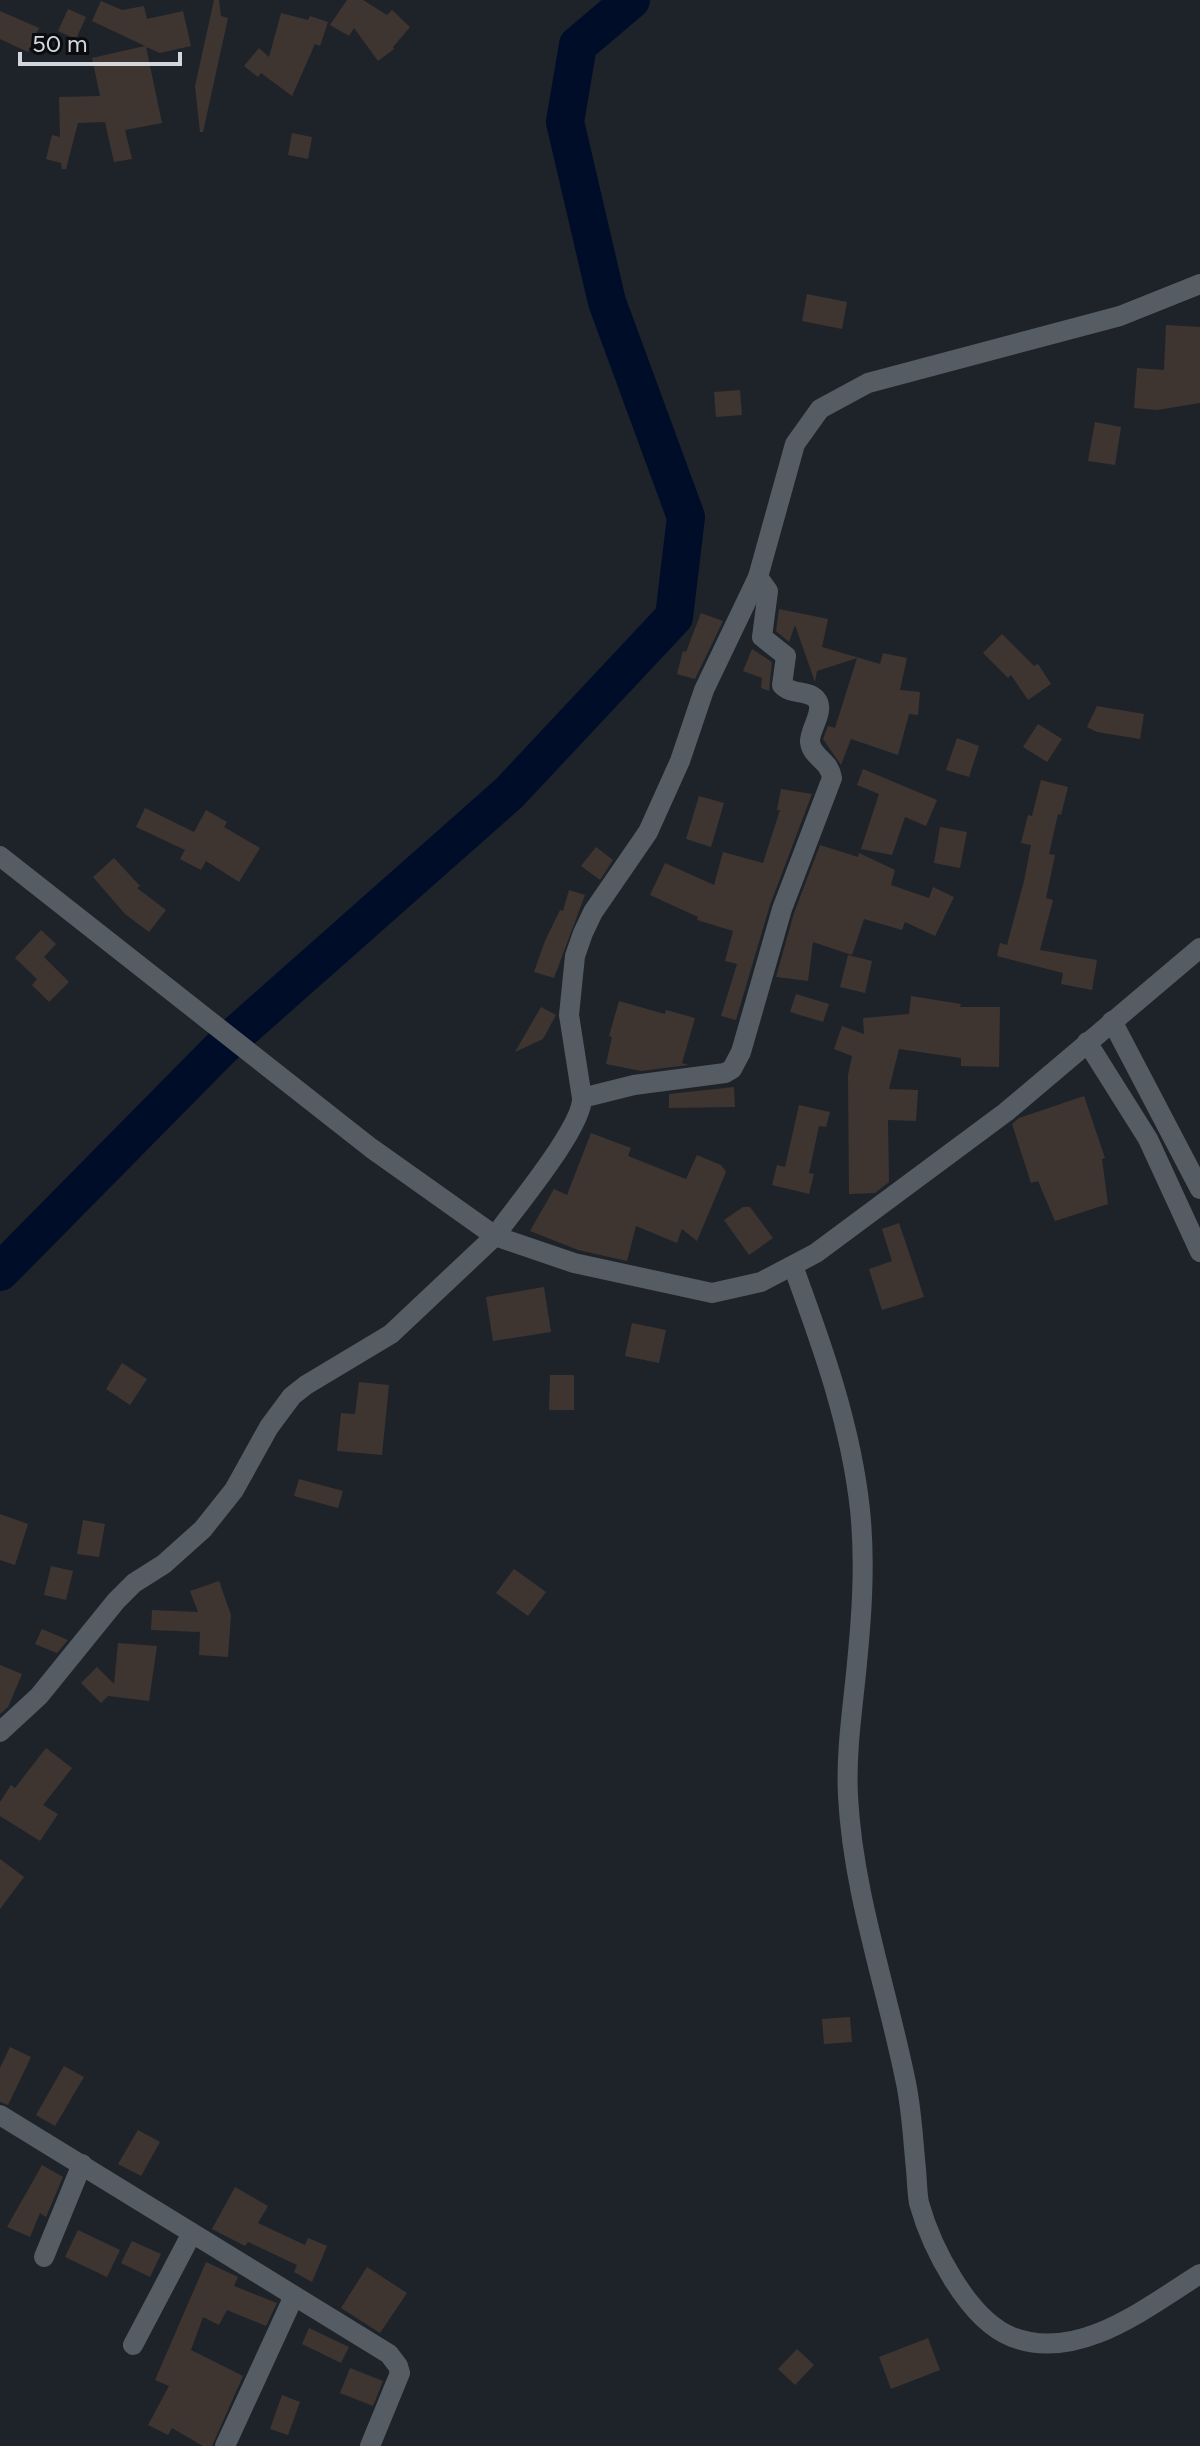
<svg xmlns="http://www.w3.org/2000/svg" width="1200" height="2446" viewBox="0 0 1200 2446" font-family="Figtree,sans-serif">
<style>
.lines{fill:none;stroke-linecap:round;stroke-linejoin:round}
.river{stroke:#000d28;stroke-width:38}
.building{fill:#3e3531}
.minor{stroke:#565c64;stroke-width:20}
</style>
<rect width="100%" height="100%" fill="#1e2329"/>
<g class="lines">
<polyline class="river" points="0,1272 222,1047 509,793 674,617 686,517 607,302 565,122 578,45 631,0"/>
</g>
<g class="building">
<polygon points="214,0 219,0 221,16 228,18 203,132 200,132 195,86"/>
<polygon points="347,0 363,0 387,15 392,10 410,27 393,47 394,49 378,61 354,28 349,36 330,25"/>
<polygon points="101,1 122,10 144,6 147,19 183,11 191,46 160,53 146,47 162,123 125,130 132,159 114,162 105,122 78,123 66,169 62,169 61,163 46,159 52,135 60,137 59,97 100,96 92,58 145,46 92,21"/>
<polygon points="68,9 86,17 76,39 58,31"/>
<polygon points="0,11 39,28 28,52 0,39"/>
<polygon points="281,13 308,20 310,16 328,22 320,46 315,44 292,96 261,73 258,77 244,66 259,48 269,57"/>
<polygon points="292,133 312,137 308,159 288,155"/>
<polygon points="807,294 847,302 842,329 802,321"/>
<polygon points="1166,325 1200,327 1200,403 1157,410 1134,408 1137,368 1164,370"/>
<polygon points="740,390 742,415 716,417 714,392"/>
<polygon points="1095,422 1121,427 1115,465 1088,461"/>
<polygon points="779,609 828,619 822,647 880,664 883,653 907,658 900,690 920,692 918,715 909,714 898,755 851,739 841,765 823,739 828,726 835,728 857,658 817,671 815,682 795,625 789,642 776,631"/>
<polygon points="701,613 723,621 695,679 677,674 683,651 686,652"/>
<polygon points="1002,634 1034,666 1038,664 1051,684 1028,700 1011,675 1008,678 983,653"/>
<polygon points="752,649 772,662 769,691 761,688 762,678 743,671"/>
<polygon points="1097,706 1144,714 1140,739 1097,732 1087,727"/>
<polygon points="1038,724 1062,739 1047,762 1023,747"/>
<polygon points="957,738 979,746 969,777 946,770"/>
<polygon points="863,769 937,800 926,826 905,817 892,855 861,849 879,794 857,785"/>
<polygon points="1041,780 1068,787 1061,815 1058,814 1049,854 1055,855 1046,898 1053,900 1040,950 1097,960 1092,990 1061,984 1063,973 997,956 1000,943 1007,945 1024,881 1031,845 1021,843 1028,815 1032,816"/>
<polygon points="781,789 812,794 770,905 736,1020 721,1016 737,964 725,961 733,931 697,920 698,917 650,895 665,863 714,885 723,852 763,863 780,810 777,810"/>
<polygon points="699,796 724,803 711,847 686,839"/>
<polygon points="145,808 194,832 206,810 227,822 224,827 260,848 239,882 206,861 201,870 180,859 185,850 136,827"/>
<polygon points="940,827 967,832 960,868 934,863"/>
<polygon points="820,845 858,857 859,853 895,870 891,885 929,898 933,887 954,897 935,936 905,922 902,930 864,919 852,955 813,942 808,981 776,977 794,913"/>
<polygon points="596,847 613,860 600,880 581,866"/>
<polygon points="114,858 140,886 137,888 166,910 149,932 125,914 93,877"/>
<polygon points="569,890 585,895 554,978 534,972 545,941 560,910 563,911"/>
<polygon points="41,930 56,944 44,957 69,982 49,1002 32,985 37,979 15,958"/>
<polygon points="848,955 872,961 865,993 840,987"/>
<polygon points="796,994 829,1004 823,1022 790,1012"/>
<polygon points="911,996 961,1004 960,1007 1000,1007 999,1067 961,1066 961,1058 899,1049 889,1089 918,1090 916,1121 888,1120 889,1182 875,1193 849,1194 848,1075 852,1056 834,1049 842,1026 864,1034 863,1018 909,1014"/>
<polygon points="619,1001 665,1014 666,1010 695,1018 682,1063 688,1065 641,1071 606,1064 612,1037 609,1036"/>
<polygon points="541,1007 556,1015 543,1039 515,1052"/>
<polygon points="734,1087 735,1107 669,1108 669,1094"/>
<polygon points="1084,1096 1105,1158 1102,1159 1108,1204 1055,1221 1038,1181 1031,1183 1012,1124 1019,1118"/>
<polygon points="799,1105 830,1112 826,1127 819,1126 809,1173 814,1174 809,1194 772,1185 777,1165 785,1167"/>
<polygon points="591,1133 631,1148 628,1156 686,1179 697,1155 721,1165 726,1172 697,1241 682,1229 677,1243 636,1226 627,1261 578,1250 530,1231 554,1189 567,1195"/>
<polygon points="743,1207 750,1207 773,1238 749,1255 724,1220"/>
<polygon points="899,1223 924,1297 882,1310 869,1269 892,1261 882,1229"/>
<polygon points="544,1287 551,1332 493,1341 486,1297"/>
<polygon points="632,1323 666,1330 659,1363 625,1356"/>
<polygon points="122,1363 147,1379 130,1405 106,1389"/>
<polygon points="550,1375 574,1375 574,1410 549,1410"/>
<polygon points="359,1382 389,1385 382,1455 337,1451 341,1413 355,1414"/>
<polygon points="299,1479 343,1491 338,1508 294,1496"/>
<polygon points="0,1514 28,1524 15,1565 0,1560"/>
<polygon points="83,1520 105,1524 99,1557 77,1554"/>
<polygon points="51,1566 73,1571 66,1600 44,1595"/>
<polygon points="514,1569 546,1592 528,1616 496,1593"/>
<polygon points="219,1581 231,1615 228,1657 199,1655 200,1632 151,1630 152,1610 198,1612 190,1591"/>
<polygon points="42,1629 68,1640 57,1653 35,1644"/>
<polygon points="118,1643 157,1646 149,1701 108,1696 101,1703 81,1683 97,1667 114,1684"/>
<polygon points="0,1665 22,1674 8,1707 0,1714"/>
<polygon points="46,1748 72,1768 43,1805 58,1814 40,1841 0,1816 0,1802 11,1785 15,1788"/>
<polygon points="0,1859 24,1877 0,1909"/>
<polygon points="850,2017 852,2042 824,2044 822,2019"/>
<polygon points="10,2047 31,2057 8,2105 0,2102 0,2068"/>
<polygon points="64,2066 84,2077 55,2126 36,2115"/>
<polygon points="138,2130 160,2142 141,2176 118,2164"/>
<polygon points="42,2165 63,2177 46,2217 40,2213 30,2237 7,2227"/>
<polygon points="235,2187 268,2206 258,2223 305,2245 308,2238 327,2246 312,2282 294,2272 297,2265 248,2242 245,2246 212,2229"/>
<polygon points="78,2230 120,2250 107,2277 65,2257"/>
<polygon points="132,2241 161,2254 150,2277 121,2263"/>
<polygon points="206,2262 238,2277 234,2286 277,2303 266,2326 227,2310 219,2325 203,2317 191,2350 243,2376 212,2446 203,2446 172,2428 168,2435 148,2425 169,2386 155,2380"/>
<polygon points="367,2267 407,2293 380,2333 341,2308"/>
<polygon points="309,2328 349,2347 341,2363 302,2344"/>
<polygon points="928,2338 940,2370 891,2389 879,2357"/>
<polygon points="797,2349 814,2365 795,2385 778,2369"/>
<polygon points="350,2368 383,2381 373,2406 340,2393"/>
<polygon points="282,2395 300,2402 288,2435 270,2429"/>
</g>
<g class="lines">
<g class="minor">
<path d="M 0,856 L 371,1148 L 495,1236 C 514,1209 583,1127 582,1098 L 569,1015 L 575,956 L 583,933 L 593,912 L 648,832 L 680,761 L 704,690 L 758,577 L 795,444 L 820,409 L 868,383 L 1120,316 L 1200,284"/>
<polyline points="1112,1021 1200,1189"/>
<polyline points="1087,1042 1148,1139 1200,1252"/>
<path d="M 582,1098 L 634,1085 L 725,1073 L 732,1069 L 741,1052 L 782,909 L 832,778 C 829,759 812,758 810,742 C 809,730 826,710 816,699 C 808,690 791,695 782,685 L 786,656 L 762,637 L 768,591 L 758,577"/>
<path d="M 793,1266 C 822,1345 851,1425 860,1510 C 866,1567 861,1626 855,1683 C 851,1720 846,1758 848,1796 C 853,1894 887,1988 906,2083 C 912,2112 913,2141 916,2169 C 917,2180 917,2192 919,2203 C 931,2246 967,2319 1012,2337 C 1078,2363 1147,2307 1200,2274"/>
<polyline points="0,1732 39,1696 116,1601 134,1583 164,1564 203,1529 234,1490 269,1427 292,1396 306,1385 391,1334 495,1236 574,1263 712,1293 761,1282 816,1253 1006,1112 1200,948"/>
<polyline points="0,2115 389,2354 398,2366 400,2373 370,2446"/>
<polyline points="44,2257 82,2164"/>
<polyline points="133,2345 192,2233"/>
<polyline points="225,2446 294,2296"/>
</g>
</g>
<path d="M20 52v12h160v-12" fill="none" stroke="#d3d7db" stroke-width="4"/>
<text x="32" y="52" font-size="24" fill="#d3d7db" stroke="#0a0c0f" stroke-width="6" paint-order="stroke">50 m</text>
</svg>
